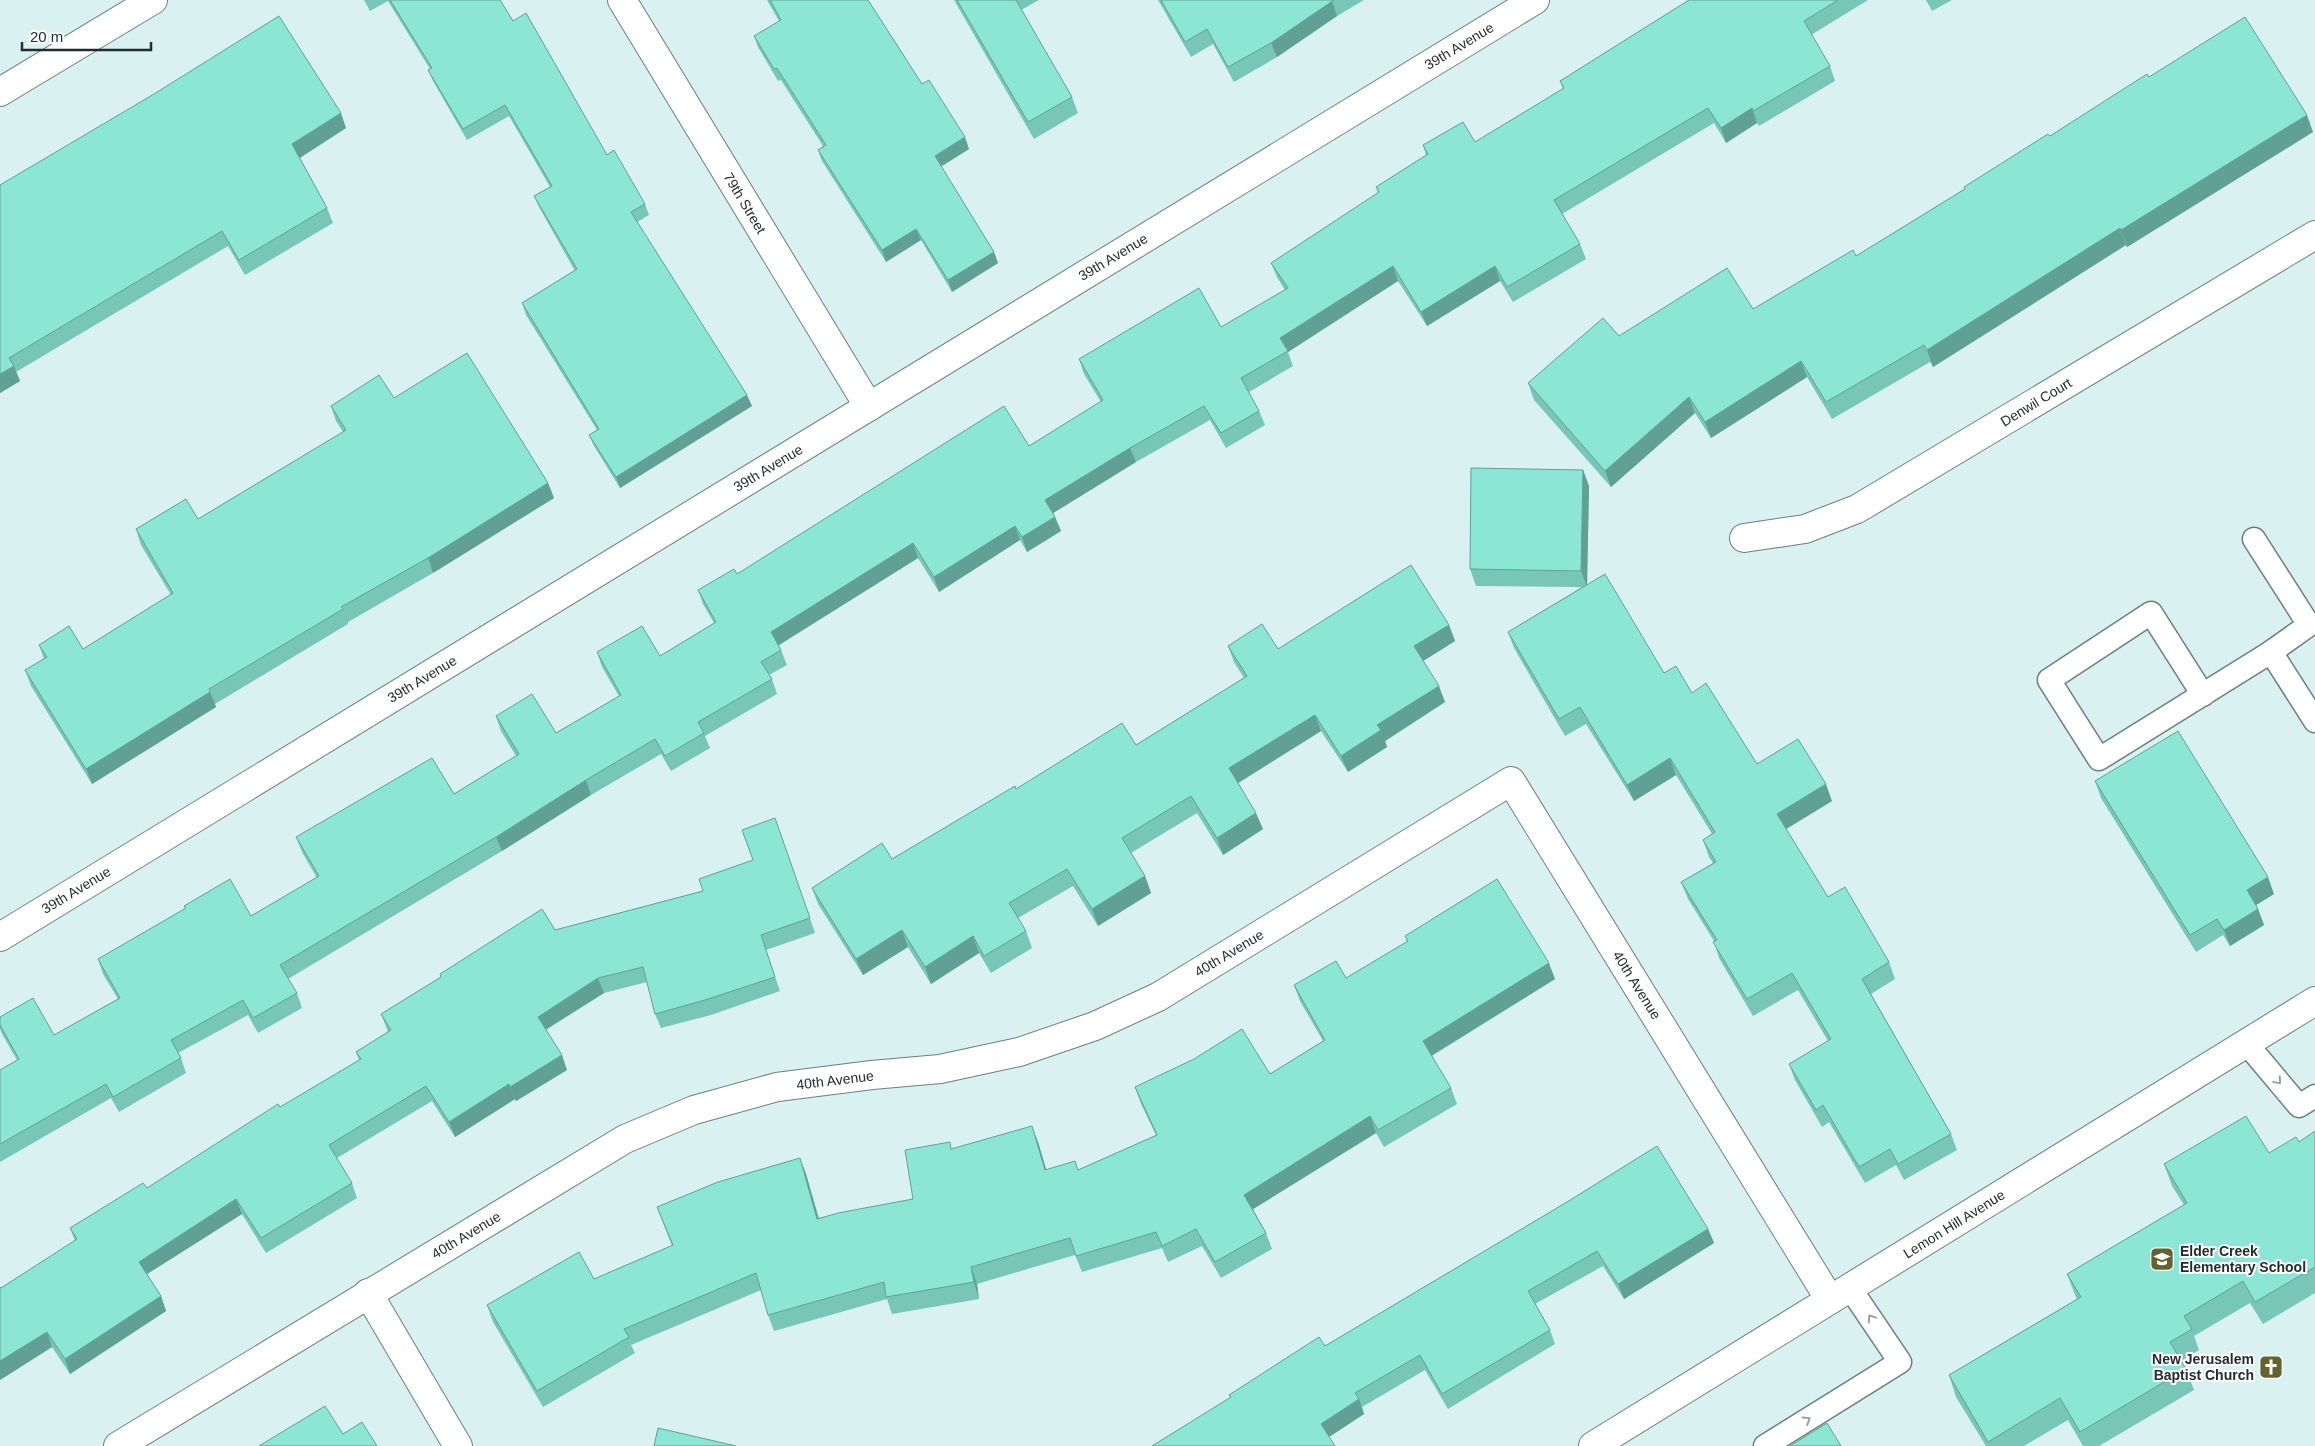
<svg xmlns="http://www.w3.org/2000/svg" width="2315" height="1446" viewBox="0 0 2315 1446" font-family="Helvetica,sans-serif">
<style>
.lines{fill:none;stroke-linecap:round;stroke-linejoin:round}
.service-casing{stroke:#6a7f80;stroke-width:25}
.minor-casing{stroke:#6a7f80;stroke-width:30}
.tertiary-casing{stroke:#6a7f80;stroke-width:30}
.service{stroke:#fff;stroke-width:22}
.minor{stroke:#fff;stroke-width:28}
.tertiary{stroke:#fff;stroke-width:28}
.wall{fill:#78c6b7}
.shaded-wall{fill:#61a195}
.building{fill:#8be6d5;stroke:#61a195}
.oneway{stroke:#9ca0a0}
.labels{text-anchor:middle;stroke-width:4;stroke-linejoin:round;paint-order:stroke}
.street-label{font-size:14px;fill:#232c2c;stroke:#fff}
.poi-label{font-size:14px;font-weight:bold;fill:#232c2c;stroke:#fff;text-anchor:start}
</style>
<rect width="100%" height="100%" fill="#daf1f2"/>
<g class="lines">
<g class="service-casing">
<g id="service">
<polyline points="2254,539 2309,625 2271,652"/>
<polyline points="2203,695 2151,613 2049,680 2099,759 2271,652 2315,721"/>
<polyline points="2246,1043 2299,1106 2315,1096"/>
<polyline points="1765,1446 1900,1362 1850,1288"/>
</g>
</g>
<g class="minor-casing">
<g id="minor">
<polyline points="622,0 869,407"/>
<polyline points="0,92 153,0"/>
<polyline points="1744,538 1805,529 1857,509 2315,235"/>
<polyline points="0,937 1535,0"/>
<polyline points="368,1293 458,1446"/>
<polyline points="118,1446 625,1139 694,1110 777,1087 872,1075 940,1069 1019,1052 1095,1026 1158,997 1511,781 1830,1300"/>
</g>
</g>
<g class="tertiary-casing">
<polyline id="tertiary" points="1593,1446 2315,1001"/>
</g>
<use href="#service" class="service"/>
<use href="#minor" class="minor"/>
<use href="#tertiary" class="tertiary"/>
</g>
<g class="wall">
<polygon points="364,0 500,0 513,21 607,155 645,204 649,215 637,222 752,406 620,488 594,446 589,435 597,430 526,315 522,303 575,271 539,207 534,196 550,187 509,116 467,140 433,81 428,70 430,69 388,1 370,11"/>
<polygon points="767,0 868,0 922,84 969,149 941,166 994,252 998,263 952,292 921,240 886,262 822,161 818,150 823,146 781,80 778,81 758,47 754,36 779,21"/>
<polygon points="954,0 1039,0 1021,10 1072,97 1078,113 1034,139"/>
<polygon points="1158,0 1364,0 1337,16 1277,57 1234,82 1213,44 1191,57"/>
<polygon points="1689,0 1868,0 1811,35 1830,66 1835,81 1759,126 1757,123 1726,143 1714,123 1562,214 1580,244 1586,259 1513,302 1500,281 1427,326 1398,281 1288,352 1293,366 1249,392 1259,411 1265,425 1226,448 1210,420 1136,462 1053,513 1061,531 1027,552 1020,540 939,592 918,558 778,645 781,650 787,665 769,675 772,679 777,694 705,736 710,748 671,771 661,754 591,795 502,851 288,979 297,993 302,1008 258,1033 248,1015 178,1053 181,1058 186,1073 119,1112 111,1098 0,1162 0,1070 17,1060 2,1034 0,1029 0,1017 54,1035 118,999 103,974 98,959 185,909 184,906 251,916 317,878 302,852 296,837 454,794 516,756 501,731 496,716 556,733 619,696 602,667 597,652 660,656 714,623 703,604 698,590 737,574 1029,446 1101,402 1084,374 1079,359 1221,327 1285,290 1277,277 1271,263 1378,193 1376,187 1426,155 1423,145 1475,142 1563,89 1560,81"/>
<polygon points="1926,0 1952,0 1932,11"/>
<polygon points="2149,77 2313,132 2127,247 2126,245 1933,367 1930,362 1832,419 1807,377 1711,438 1695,413 1611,487 1534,400 1528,383 1619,336 1753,309 1856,256 2050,136"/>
<polygon points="346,128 300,158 327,208 333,223 245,275 228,246 16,372 20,381 0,393 0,185"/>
<polygon points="394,398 548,483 554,498 433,573 348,622 348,624 215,704 216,707 92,784 31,686 25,670 44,659 39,645 83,649 171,595 141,545 136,529 198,519 343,432 336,421 331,406"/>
<polygon points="1583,470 1589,486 1587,584 1664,673 1692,693 1757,764 1832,801 1786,829 1828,897 1889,962 1895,979 1871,994 1951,1134 1957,1150 1904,1180 1896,1165 1865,1183 1829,1122 1822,1127 1795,1080 1789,1064 1828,1041 1798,990 1753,1016 1719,958 1714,941 1688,899 1681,882 1713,863 1709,857 1703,840 1712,834 1676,775 1634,801 1586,724 1565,736 1514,648 1508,632 1582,587 1476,586 1470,569"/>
<polygon points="1449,625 1455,641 1423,661 1445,702 1385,741 1387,747 1348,772 1321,731 1238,783 1263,829 1223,855 1197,813 1131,853 1145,876 1151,893 1098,926 1073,886 1018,918 1026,931 1032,948 991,973 979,953 931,984 908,947 863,975 818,904 812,888 892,859 1016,789 1136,745 1244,678 1234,662 1228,646 1278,649"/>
<polygon points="2095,781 2274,894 2256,905 2258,909 2264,925 2230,946 2223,935 2196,952 2101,798"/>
<polygon points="775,818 815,933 766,950 780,991 711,1015 661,1028 655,1014 647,982 604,993 546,1030 567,1070 516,1101 515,1099 455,1137 432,1101 337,1158 352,1183 357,1198 266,1253 242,1214 147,1274 161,1296 166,1311 70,1374 52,1347 0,1380 0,1287 1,1288 75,1241 70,1228 147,1188 359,1060 356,1052 388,1032 381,1014 441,977 440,974 555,930 703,891 753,860"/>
<polygon points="1405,936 1555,979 1432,1056 1451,1088 1457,1104 1384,1147 1376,1133 1253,1209 1266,1233 1272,1249 1221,1278 1202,1246 1168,1262 1162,1248 1082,1272 1075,1255 977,1284 979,1299 892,1314 887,1299 774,1331 768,1315 761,1290 631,1345 635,1353 543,1407 493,1322 487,1305 594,1279 672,1246 657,1207 806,1174 819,1218 913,1199 953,1149 1038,1142 1046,1169 1078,1170 1156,1135 1141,1104 1135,1087 1270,1074 1323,1041 1300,1001 1294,985 1346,978 1407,942"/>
<polygon points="2315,1131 2315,1293 2263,1324 2250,1303 2194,1336 2199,1350 2181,1361 2186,1369 2194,1390 2099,1446 2083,1446 2068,1420 2024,1446 1986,1446 1956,1397 1949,1375 2077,1299 2075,1295 2067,1274 2184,1205 2172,1186 2164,1164 2269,1153 2299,1142"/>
<polygon points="1567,1202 1708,1229 1714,1243 1624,1299 1603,1266 1535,1304 1550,1330 1555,1344 1448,1409 1425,1370 1362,1407 1364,1414 1329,1437 1230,1397 1229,1395 1325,1346"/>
</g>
<g class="shaded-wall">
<polygon points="1332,1 1337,16 1277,57 1271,43"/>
<polygon points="1752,108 1757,123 1726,143 1721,128"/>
<polygon points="341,113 346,128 298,159 292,144"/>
<polygon points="2307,115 2313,132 2127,247 2121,230"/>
<polygon points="965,137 969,149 939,168 935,156"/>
<polygon points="2120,228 2126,245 1933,367 1927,350"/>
<polygon points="916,229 921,240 886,262 882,250"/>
<polygon points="994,252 998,263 952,292 948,280"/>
<polygon points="1393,266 1398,281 1288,352 1280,338"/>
<polygon points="1495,266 1500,281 1427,326 1421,312"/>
<polygon points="1801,361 1807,377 1711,438 1705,422"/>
<polygon points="14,366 20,381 0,393 0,374"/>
<polygon points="747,395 752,406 620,488 616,477"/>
<polygon points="1689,397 1695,413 1611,487 1605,471"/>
<polygon points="1130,448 1136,462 1050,515 1045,500"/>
<polygon points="1583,470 1589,486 1587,587 1581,571"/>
<polygon points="548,483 554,498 433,573 428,558"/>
<polygon points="1055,517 1061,531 1027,552 1022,537"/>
<polygon points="1015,526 1020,540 939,592 934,577"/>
<polygon points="913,543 918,558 776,647 771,632"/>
<polygon points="1449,625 1455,641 1420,663 1414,646"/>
<polygon points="1439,686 1445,702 1385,741 1387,747 1348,772 1341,756 1377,725"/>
<polygon points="210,692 216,707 92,784 86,769"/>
<polygon points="1315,715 1321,731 1235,785 1229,768"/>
<polygon points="1670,758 1676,775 1634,801 1627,785"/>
<polygon points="586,780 591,795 502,851 496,837"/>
<polygon points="1826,784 1832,801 1783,831 1777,814"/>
<polygon points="1256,813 1263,829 1223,855 1217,838"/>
<polygon points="1145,876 1151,893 1098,926 1092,909"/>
<polygon points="2268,877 2274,894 2253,907 2247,890"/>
<polygon points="2258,909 2264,925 2230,946 2224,930"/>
<polygon points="902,930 908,947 863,975 856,959"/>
<polygon points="973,936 979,953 931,984 925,967"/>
<polygon points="1549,963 1555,979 1429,1057 1423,1041"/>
<polygon points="598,978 604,993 543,1031 538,1017"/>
<polygon points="562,1055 567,1070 516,1101 510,1087"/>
<polygon points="509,1084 515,1099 455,1137 449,1122"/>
<polygon points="1370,1116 1376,1133 1250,1211 1244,1195"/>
<polygon points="1032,1126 1038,1142 1051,1186 1045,1170"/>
<polygon points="800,1158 806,1174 823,1235 817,1219"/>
<polygon points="236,1199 242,1214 144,1276 139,1262"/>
<polygon points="1708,1229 1714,1243 1624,1299 1618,1284"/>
<polygon points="971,1267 977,1284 979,1299 974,1282"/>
<polygon points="161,1296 166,1311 70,1374 65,1359"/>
<polygon points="47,1332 52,1347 0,1380 0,1361"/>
<polygon points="1359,1399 1364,1414 1326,1439 1321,1424"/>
</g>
<g class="building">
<polygon points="390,0 500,0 513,21 526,13 607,155 614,150 645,204 631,212 747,395 616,477 589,435 599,429 522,303 577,269 534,196 552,186 505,105 463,129 428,70 432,68"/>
<polygon points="770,0 868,0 922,84 929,80 965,137 935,156 994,252 948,280 916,229 882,250 818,150 826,145 777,68 774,69 754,36 781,20"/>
<polygon points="957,0 1016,0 1072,97 1028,122"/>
<polygon points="1161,0 1334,0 1271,43 1228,67 1207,29 1185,42"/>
<polygon points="1689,0 1838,0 1804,21 1830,66 1753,111 1752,108 1721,128 1708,108 1554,200 1580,244 1507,287 1495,266 1421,312 1393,266 1280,338 1288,351 1241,378 1259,411 1221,433 1204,406 1130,448 1045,500 1055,517 1022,537 1015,526 934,577 913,543 771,632 781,650 761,662 772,679 698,722 704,733 665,756 655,739 586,780 496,837 280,965 297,993 253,1018 243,1000 171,1040 181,1058 113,1097 106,1084 0,1144 0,1070 19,1059 0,1025 0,1017 33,998 54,1035 120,998 98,959 186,908 184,906 230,879 251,916 319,876 296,837 432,758 454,794 519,754 496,716 532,694 556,733 621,695 597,652 642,626 660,656 716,622 698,590 734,569 737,574 1004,406 1029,446 1103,400 1079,359 1199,288 1221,327 1288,288 1271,263 1379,192 1376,187 1428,154 1423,145 1463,122 1475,142 1564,88 1560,81"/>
<polygon points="279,16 341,113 292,144 327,208 239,260 222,231 9,358 14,366 0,374 0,185 154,94"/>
<polygon points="2245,17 2307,115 2121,230 2120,228 1927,350 1924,345 1826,402 1801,361 1705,422 1689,397 1605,471 1528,383 1603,318 1619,336 1727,268 1753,309 1853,250 1856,256 1965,189 1964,187 2048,134 2050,136 2147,74 2149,77"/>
<polygon points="467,353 548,483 428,558 341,607 343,609 209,689 210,692 86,769 25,670 47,657 39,645 69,626 83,649 173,593 136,529 186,499 198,519 346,430 331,406 379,375 394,398"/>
<polygon points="1471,468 1583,470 1581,571 1470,569"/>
<polygon points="1411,565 1449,625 1414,646 1439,686 1377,725 1381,730 1341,756 1315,715 1229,768 1256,813 1217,838 1191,796 1122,838 1145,876 1092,909 1067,869 1009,903 1026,931 984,956 973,936 925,967 902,930 856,959 812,888 882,843 892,859 1015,786 1016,789 1122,723 1136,745 1247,676 1228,646 1262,624 1278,649"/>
<polygon points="1605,574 1664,673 1676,666 1692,693 1706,683 1757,764 1798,739 1826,784 1777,814 1828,897 1845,887 1889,962 1862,979 1951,1134 1898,1164 1890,1149 1859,1167 1823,1105 1816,1110 1789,1064 1831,1039 1792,973 1747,999 1713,942 1717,940 1681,882 1716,862 1703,840 1715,832 1670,758 1627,785 1580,707 1559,719 1508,632"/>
<polygon points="2178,731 2268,877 2247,890 2258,909 2224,930 2217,919 2190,935 2095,781"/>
<polygon points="775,818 810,918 761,935 775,977 705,1000 655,1014 643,967 598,978 538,1017 562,1055 510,1087 509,1084 449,1122 426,1086 329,1145 352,1183 261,1238 236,1199 139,1262 161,1296 65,1359 47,1332 0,1361 0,1287 1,1288 77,1239 70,1228 143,1183 147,1188 278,1104 280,1107 361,1059 356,1052 391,1030 381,1014 441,977 440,974 542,909 555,930 703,891 699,879 753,860 742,830"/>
<polygon points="1497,879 1549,963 1423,1041 1451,1088 1378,1130 1370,1116 1244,1195 1266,1233 1215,1262 1196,1229 1162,1246 1156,1232 1076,1256 1070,1238 971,1267 974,1282 886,1297 884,1282 768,1315 756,1273 624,1329 629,1337 537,1391 487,1305 579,1252 594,1279 673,1245 657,1207 718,1182 800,1158 817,1219 838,1213 913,1199 905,1150 950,1142 951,1149 1032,1126 1045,1170 1075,1161 1078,1170 1157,1135 1135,1087 1194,1059 1242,1029 1270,1074 1325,1040 1294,985 1336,961 1346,978 1408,941 1405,936"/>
<polygon points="2246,1116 2269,1153 2296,1137 2299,1142 2315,1131 2315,1267 2255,1302 2243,1281 2184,1316 2192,1329 2170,1342 2186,1369 2080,1432 2060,1398 1988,1442 1949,1375 2081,1297 2067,1274 2187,1203 2164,1164"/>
<polygon points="1657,1146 1708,1229 1618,1284 1597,1251 1528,1291 1550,1330 1442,1394 1420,1355 1355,1393 1359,1399 1321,1424 1335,1446 1152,1446 1231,1397 1229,1395 1319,1337 1325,1346 1567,1202"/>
<polygon points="325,1406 343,1434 362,1422 377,1446 259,1446"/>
<polygon points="1827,1423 1841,1446 1790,1446"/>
<polygon points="658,1428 736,1446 654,1446"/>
</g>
<defs><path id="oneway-chevron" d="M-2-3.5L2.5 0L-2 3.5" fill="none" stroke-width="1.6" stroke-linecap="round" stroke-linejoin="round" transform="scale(1.25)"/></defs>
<g class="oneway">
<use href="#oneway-chevron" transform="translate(2278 1081) rotate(50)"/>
<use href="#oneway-chevron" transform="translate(1871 1318) rotate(-124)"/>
<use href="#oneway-chevron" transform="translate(1807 1420) rotate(-32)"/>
</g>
<defs>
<g id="school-square" transform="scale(1.25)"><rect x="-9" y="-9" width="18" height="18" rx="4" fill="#646330" stroke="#fff"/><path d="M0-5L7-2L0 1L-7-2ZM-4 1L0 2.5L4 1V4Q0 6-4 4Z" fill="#fff"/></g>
<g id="church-square" transform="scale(1.25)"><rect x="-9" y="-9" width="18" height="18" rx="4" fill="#646330" stroke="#fff"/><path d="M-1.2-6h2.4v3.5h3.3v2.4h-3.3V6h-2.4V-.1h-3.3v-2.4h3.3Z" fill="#fff"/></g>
</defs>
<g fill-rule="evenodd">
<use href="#school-square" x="2162" y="1259"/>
<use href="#church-square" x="2271" y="1367"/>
</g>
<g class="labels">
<g class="street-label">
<text transform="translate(1459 46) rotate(-31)" y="5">39th Avenue</text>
<text transform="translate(745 203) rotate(59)" y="5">79th Street</text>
<text transform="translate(1113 257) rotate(-31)" y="5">39th Avenue</text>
<text transform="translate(2036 402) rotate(-31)" y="5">Denwil Court</text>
<text transform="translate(768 468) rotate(-31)" y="5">39th Avenue</text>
<text transform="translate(422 679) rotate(-31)" y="5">39th Avenue</text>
<text transform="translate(76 890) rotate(-31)" y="5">39th Avenue</text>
<text transform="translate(1229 953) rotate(-31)" y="5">40th Avenue</text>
<text transform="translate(1637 985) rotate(58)" y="5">40th Avenue</text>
<text transform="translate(835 1080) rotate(-7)" y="5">40th Avenue</text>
<text transform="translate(1954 1224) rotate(-32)" y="5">Lemon Hill Avenue</text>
<text transform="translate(466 1235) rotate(-31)" y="5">40th Avenue</text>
</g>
<g class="poi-label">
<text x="2180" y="1256">Elder Creek<tspan x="2180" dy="16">Elementary School</tspan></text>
<text x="2254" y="1364" text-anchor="end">New Jerusalem<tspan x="2254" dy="16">Baptist Church</tspan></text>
</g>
</g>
<path d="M22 42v8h129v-8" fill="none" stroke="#232c2c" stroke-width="2.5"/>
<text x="30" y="42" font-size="15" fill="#232c2c" stroke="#ffffff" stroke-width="4" paint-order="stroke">20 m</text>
</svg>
